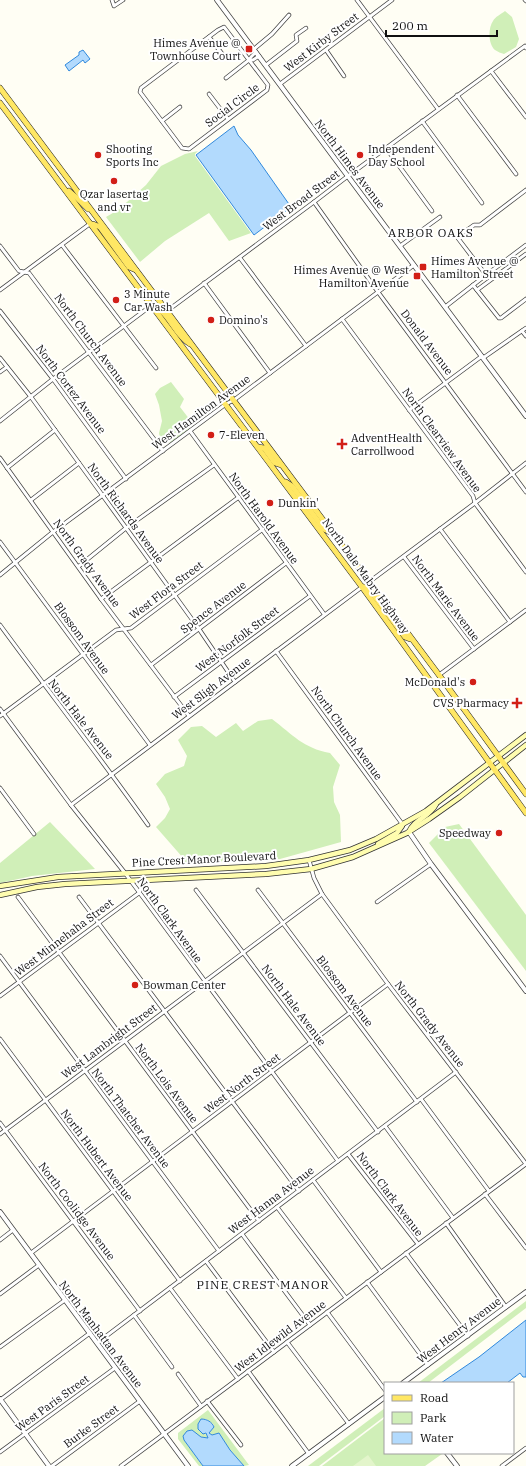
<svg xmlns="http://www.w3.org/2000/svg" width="526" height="1466" viewBox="0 0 526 1466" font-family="'IBM Plex Serif',serif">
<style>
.green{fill:#d0efb8}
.pitch{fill:#e3f5cb}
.water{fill:#b2dafd;stroke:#3189dc}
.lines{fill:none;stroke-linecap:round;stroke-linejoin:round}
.minor-casing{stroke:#434343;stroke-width:4.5}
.tertiary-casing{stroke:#434343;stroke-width:5.5}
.secondary-casing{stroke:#323232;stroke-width:6}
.primary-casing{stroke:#212121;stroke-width:6}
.minor{stroke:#fff;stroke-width:3}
.tertiary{stroke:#fff;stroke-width:4}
.secondary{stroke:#fffdaf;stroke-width:4.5}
.primary{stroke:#ffe764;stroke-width:5}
.poi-dot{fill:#d21f17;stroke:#fff;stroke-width:1.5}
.labels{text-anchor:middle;stroke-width:4;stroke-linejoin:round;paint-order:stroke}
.street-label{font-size:11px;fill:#101010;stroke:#fff}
.poi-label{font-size:11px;fill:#101010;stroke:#fff;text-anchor:start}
.neighbourhood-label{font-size:12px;letter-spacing:1px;fill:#101010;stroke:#fff}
</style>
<rect width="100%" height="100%" fill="#fffef4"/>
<g class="green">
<path d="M 505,11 L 512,17 L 519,39 L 516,47 L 504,54 C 501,53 498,52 495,50 C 488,44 488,28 493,21 C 495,17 501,14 505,11 Z"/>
<polygon points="198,151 195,154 195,156 251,233 229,241 209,213 165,241 140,262 106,217 118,210 146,185 161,166 185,154"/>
<polygon points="171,382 184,399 180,407 190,420 189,429 171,442 161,444 159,433 162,421 159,405 155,394 160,388"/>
<path d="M 272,719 C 293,735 303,748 330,753 L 340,765 L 333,787 L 334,802 L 340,815 L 341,842 L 280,859 L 183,863 L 184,859 L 156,827 L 165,818 L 170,809 L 165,797 L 156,784 L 165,774 L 184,766 L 187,756 L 178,740 L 191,727 L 202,726 L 216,737 L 236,723 L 243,731 L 258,721 Z"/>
<polygon points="50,822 95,869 32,876 0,883 0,863"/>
<polygon points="459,824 526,915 526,971 429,843 445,827"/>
<polygon points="526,1301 526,1308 428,1383 418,1383"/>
<polygon points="385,1408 385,1416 319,1466 308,1466"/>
<path d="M 208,1410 L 249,1465 L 244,1466 L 230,1450 L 219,1433 C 216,1434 211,1437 209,1433 L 214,1425 L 206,1419 L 200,1421 L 198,1424 C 199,1430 206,1432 208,1438 L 197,1436 L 196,1433 L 183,1436 L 184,1440 L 203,1466 L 199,1466 L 178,1439 L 178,1433 Z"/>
<polygon points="385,1418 385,1453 442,1454 425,1466 322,1466"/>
</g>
<polygon class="pitch" points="368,1455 376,1466 353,1466"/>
<g class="water">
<polygon points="83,50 90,59 85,63 83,60 69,71 65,65 79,55 79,52"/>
<polygon points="234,126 238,135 251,150 291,207 254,235 196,155"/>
<polygon points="526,1320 526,1377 523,1377 520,1373 507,1383 441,1383 479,1357"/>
<path d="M 201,1419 C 207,1419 212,1422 214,1427 L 209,1433 L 212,1435 L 219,1433 L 230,1450 L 244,1466 L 203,1466 L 184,1440 L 183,1436 L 187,1431 L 192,1430 L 201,1437 L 208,1438 L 206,1433 L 203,1434 L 198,1429 L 198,1424 Z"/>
</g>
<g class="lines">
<g class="minor-casing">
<g id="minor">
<polyline points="112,0 114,6 123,0"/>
<polyline points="357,0 438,109"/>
<polyline points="525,0 526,1"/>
<polygon points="224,27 268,85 267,90 189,149 182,148 140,92 141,88 218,30"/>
<polyline points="209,37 223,55"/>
<polyline points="254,49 272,34 289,15"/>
<polyline points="326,50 344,76"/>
<polyline points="249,60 253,60 259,56"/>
<polyline points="266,65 297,41 296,35 306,28"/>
<polyline points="491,71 526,117"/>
<polyline points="226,78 249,60 251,57 256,52"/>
<polyline points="280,84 392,0"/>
<polyline points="209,94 228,119"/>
<polyline points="457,95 516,174"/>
<polyline points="162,121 180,107"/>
<polyline points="422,121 482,203"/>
<polyline points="386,148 432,211"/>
<polyline points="314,202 378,292 526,492"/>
<polyline points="62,245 156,368"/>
<polyline points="0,246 19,271 29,273 163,451"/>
<polyline points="400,246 440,217"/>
<polyline points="240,258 306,346"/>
<polyline points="486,275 526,245"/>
<polyline points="204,283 270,373"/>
<polyline points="473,285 499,318 501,318 526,299"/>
<polyline points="0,290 91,223"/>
<polyline points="477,290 526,254"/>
<polyline points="445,307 486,275 457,237 474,225 480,225 526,190"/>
<polyline points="0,311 53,379 126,479"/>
<polyline points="167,311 314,202 348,176 525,46 526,48"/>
<polyline points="342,319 473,496 475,503 526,572"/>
<polyline points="522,331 526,336"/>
<polyline points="0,358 31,397 103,496 199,629 235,682"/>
<polyline points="483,358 526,328"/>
<polyline points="0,372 7,367"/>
<polyline points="409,410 482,356"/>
<polyline points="0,421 53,379 152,305"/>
<polyline points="190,431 324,614"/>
<polyline points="0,458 101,599 189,716"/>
<polyline points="7,468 55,430"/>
<polyline points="31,500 79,463"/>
<polyline points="440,529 510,622"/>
<polyline points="0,542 150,745"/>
<polyline points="404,557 474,649"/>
<polyline points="79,566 126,528 214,465"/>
<polyline points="0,575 53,532 226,404 234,400 414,265"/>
<polyline points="369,582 475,503 526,463"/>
<polyline points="101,599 239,497"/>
<path d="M 0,625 C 49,692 100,757 148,825"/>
<polyline points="276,651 403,825"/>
<polyline points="151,665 286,563"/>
<polyline points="439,675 526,610"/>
<polyline points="174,697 310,596"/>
<polyline points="0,709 71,805 125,873 338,1161"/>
<polyline points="0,716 116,630 131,628 263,529"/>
<polyline points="0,788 34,834"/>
<polyline points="71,805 362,587"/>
<polyline points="309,860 314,878 322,894 388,984 526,1164"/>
<polyline points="196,890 378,1132"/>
<polyline points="258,890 417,1102"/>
<polyline points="18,897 259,1221"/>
<polyline points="79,897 299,1191"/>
<polyline points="377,902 431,864"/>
<polyline points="0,956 219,1251"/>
<polyline points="0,996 139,893 144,880"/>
<polyline points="0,1039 180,1281"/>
<polyline points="421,1099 489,1191"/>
<polyline points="0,1123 140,1311"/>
<polyline points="385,1126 453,1218"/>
<polyline points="0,1134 322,894"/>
<polyline points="348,1154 418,1244"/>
<polyline points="313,1180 381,1272"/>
<polyline points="485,1194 526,1248"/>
<polyline points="277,1207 346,1298"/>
<polyline points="446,1223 506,1307"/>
<polyline points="242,1234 310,1325"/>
<polyline points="0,1240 13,1230"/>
<polyline points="31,1253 388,984"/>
<polyline points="406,1253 468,1336"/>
<polyline points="206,1261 274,1352"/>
<polyline points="367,1282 428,1365"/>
<polyline points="170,1288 238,1379"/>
<polyline points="0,1294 39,1265"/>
<polyline points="327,1312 385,1390"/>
<polyline points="134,1315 172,1367"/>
<polyline points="287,1342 349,1424"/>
<polyline points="97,1343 456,1072"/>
<polyline points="0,1347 65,1300"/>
<polyline points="248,1371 309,1454"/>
<polyline points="178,1374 201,1406"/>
<polyline points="0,1400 90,1333"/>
<polyline points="207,1401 241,1445"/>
<polyline points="0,1452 115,1368"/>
<polyline points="52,1466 140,1401"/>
<polyline points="121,1466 526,1164"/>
<polyline points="502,1466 526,1448"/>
</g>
</g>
<g class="tertiary-casing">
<g id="tertiary">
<polyline points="217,0 526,416"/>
<polyline points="409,832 431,864 526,991"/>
<polyline points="0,1212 188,1466"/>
<polyline points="403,1383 526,1292"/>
<polyline points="0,1399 49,1466"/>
<polyline points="447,1453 457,1466"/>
<polyline points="292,1466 385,1397"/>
</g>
</g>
<g class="secondary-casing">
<g id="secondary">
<path d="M 409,832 C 414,819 430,817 436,804"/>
<polyline points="378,844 397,833 402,826"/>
<polyline points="0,886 58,877 266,866 309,860 350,850 376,839 426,811 526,735"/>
<polyline points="0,895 37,887 65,884 266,874 311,869 353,857 407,833 429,819 460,797 526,745"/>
</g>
</g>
<g class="primary-casing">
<g id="primary">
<polyline points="0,88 439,675 526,794"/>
<polyline points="0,103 362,587 526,813"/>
<polyline points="69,191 78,199 88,209"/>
<polyline points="93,224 100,227 129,267 136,270"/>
<path d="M 152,305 C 170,312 174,335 190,344"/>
<polyline points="258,447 264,448 275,463 281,465"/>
<polyline points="286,482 292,486 324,529 330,532"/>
<polyline points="364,587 372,593 405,637 410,639"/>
</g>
</g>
<use href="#minor" class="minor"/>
<use href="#tertiary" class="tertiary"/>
<use href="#secondary" class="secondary"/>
<use href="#primary" class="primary"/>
</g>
<g class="poi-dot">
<rect x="245" y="45" width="8" height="8" rx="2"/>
<circle cx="98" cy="155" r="4"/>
<circle cx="360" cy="155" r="4"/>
<circle cx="114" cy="181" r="4"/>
<rect x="419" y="263" width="8" height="8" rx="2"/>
<rect x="413" y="272" width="8" height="8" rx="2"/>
<circle cx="116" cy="300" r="4"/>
<circle cx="211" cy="320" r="4"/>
<circle cx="211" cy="435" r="4"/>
<path d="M340 438h4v4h4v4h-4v4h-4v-4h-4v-4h4z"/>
<circle cx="270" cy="503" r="4"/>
<circle cx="473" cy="682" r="4"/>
<path d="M515 697h4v4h4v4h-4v4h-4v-4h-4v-4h4z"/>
<circle cx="499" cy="833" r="4"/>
<circle cx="135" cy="985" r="4"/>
</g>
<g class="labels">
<g class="street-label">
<text transform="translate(321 42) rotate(-37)" y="4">West Kirby Street</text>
<text transform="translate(232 105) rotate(-37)" y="4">Social Circle</text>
<text transform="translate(350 164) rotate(53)" y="4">North Himes Avenue</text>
<text transform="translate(301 200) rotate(-37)" y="4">West Broad Street</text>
<text transform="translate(91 340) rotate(53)" y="4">North Church Avenue</text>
<text transform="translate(427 342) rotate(53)" y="4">Donald Avenue</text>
<text transform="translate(71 389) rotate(53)" y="4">North Cortez Avenue</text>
<text transform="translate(201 412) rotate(-36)" y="4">West Hamilton Avenue</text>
<text transform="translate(442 440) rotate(54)" y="4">North Clearview Avenue</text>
<text transform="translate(126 513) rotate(54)" y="4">North Richards Avenue</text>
<text transform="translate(264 518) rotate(54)" y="4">North Harold Avenue</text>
<text transform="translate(87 563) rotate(54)" y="4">North Grady Avenue</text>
<text transform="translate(366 576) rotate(54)" y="4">North Dale Mabry Highway</text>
<text transform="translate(166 590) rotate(-37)" y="4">West Flora Street</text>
<text transform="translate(446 598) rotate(53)" y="4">North Marie Avenue</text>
<text transform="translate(213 607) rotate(-37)" y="4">Spence Avenue</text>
<text transform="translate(82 638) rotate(54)" y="4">Blossom Avenue</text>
<text transform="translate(237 639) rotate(-37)" y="4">West Norfolk Street</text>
<text transform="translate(211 688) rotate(-37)" y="4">West Sligh Avenue</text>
<text transform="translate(81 719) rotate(52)" y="4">North Hale Avenue</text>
<text transform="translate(347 733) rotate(54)" y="4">North Church Avenue</text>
<text transform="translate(204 859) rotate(-3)" y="4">Pine Crest Manor Boulevard</text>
<text transform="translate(170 920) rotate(54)" y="4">North Clark Avenue</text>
<text transform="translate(64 937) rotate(-37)" y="4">West Minnehaha Street</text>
<text transform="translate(345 991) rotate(53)" y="4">Blossom Avenue</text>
<text transform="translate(294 1005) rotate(53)" y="4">North Hale Avenue</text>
<text transform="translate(430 1024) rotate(52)" y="4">North Grady Avenue</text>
<text transform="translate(109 1041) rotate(-37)" y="4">West Lambright Street</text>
<text transform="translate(167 1083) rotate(53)" y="4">North Lois Avenue</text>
<text transform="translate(242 1083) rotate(-37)" y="4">West North Street</text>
<text transform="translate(131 1118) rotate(53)" y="4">North Thatcher Avenue</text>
<text transform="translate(97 1155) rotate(53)" y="4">North Hubert Avenue</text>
<text transform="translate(390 1194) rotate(53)" y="4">North Clark Avenue</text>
<text transform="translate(271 1200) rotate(-37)" y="4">West Hanna Avenue</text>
<text transform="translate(77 1211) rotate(53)" y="4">North Coolidge Avenue</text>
<text transform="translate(459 1330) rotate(-37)" y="4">West Henry Avenue</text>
<text transform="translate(101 1334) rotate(53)" y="4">North Manhattan Avenue</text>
<text transform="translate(280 1336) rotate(-37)" y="4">West Idlewild Avenue</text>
<text transform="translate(52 1403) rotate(-36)" y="4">West Paris Street</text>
<text transform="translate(91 1426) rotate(-36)" y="4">Burke Street</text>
</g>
<g class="poi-label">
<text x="241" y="47" text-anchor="end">Himes Avenue @<tspan x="241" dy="13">Townhouse Court</tspan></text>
<text x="106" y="153">Shooting<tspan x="106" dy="13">Sports Inc</tspan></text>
<text x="368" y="153">Independent<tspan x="368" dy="13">Day School</tspan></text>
<text x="114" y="198" text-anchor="middle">Qzar lasertag<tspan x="114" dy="13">and vr</tspan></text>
<text x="431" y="265">Himes Avenue @<tspan x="431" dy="13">Hamilton Street</tspan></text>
<text x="409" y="274" text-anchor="end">Himes Avenue @ West<tspan x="409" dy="13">Hamilton Avenue</tspan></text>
<text x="124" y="298">3 Minute<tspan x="124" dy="13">Car Wash</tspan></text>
<text x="219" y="324">Domino's</text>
<text x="219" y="439">7-Eleven</text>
<text x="351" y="442">AdventHealth<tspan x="351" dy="13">Carrollwood</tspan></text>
<text x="278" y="507">Dunkin'</text>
<text x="465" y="686" text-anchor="end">McDonald's</text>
<text x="509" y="707" text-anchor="end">CVS Pharmacy</text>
<text x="491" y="837" text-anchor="end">Speedway</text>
<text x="143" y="989">Bowman Center</text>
</g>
<g class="neighbourhood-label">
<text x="431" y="237">ARBOR OAKS</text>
<text x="263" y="1289">PINE CREST MANOR</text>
</g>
</g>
<rect x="384" y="1382" width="130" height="72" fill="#ffffff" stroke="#9f9f9f"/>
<rect x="392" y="1395" width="20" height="6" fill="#ffe764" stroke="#9f9f9f"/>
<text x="420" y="1402" font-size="12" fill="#101010">Road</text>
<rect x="392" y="1412" width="20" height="12" fill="#d0efb8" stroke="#9f9f9f"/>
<text x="420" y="1422" font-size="12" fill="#101010">Park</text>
<rect x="392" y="1432" width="20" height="12" fill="#b2dafd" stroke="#9f9f9f"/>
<text x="420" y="1442" font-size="12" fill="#101010">Water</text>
<path d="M386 30v6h111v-6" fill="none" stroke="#101010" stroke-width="2"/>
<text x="392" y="30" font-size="12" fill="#101010" stroke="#ffffff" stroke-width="3" paint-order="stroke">200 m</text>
</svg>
